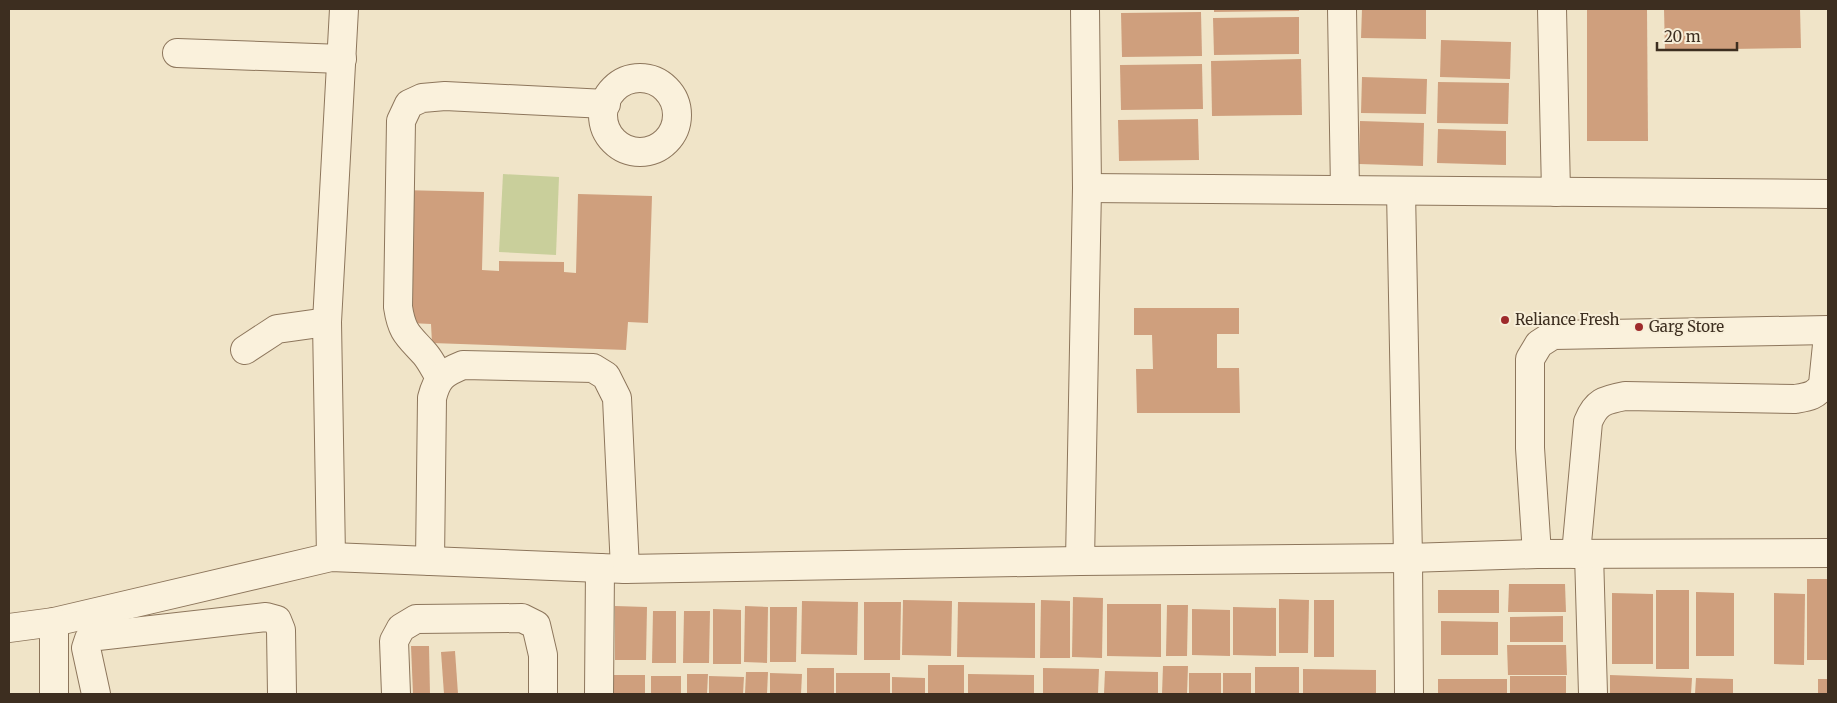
<svg xmlns="http://www.w3.org/2000/svg" width="1837" height="703" viewBox="0 0 1837 703" font-family="Merriweather,serif">
<style>
.green{fill:#c9cf9b}
.building{fill:#cf9f7d}
.lines{fill:none;stroke-linecap:round;stroke-linejoin:round}
.minor-casing{stroke:#8d765c;stroke-width:30}
.minor{stroke:#faf1dc;stroke-width:28}
.poi-dot{fill:#9e2a2b;stroke:#f7eed8;stroke-width:2}
.labels{text-anchor:middle;stroke-width:4;stroke-linejoin:round;paint-order:stroke}
.poi-label{font-size:15px;fill:#3d2e20;stroke:#f7eed8;text-anchor:start}
</style>
<rect width="100%" height="100%" fill="#f0e4c8"/>
<polygon class="green" points="503,174 559,177 556,255 499,252"/>
<g class="building">
<polygon points="1214,9 1299,9 1299,11 1214,12"/>
<polygon points="1362,9 1426,9 1426,39 1361,38"/>
<polygon points="1587,9 1647,9 1648,141 1587,141"/>
<polygon points="1664,9 1800,9 1801,48 1665,50"/>
<polygon points="1201,12 1202,56 1122,57 1121,13"/>
<polygon points="1299,17 1299,54 1214,55 1213,18"/>
<polygon points="1441,40 1511,42 1510,79 1440,77"/>
<polygon points="1301,59 1302,115 1212,116 1211,61"/>
<polygon points="1202,64 1203,109 1121,110 1120,65"/>
<polygon points="1362,77 1427,79 1426,114 1361,113"/>
<polygon points="1438,82 1509,83 1508,124 1437,123"/>
<polygon points="1198,119 1199,160 1119,161 1118,120"/>
<polygon points="1360,121 1424,123 1423,166 1359,164"/>
<polygon points="1438,129 1506,131 1506,165 1437,163"/>
<polygon points="401,190 484,192 482,270 499,271 499,261 564,262 564,272 576,273 578,194 652,196 648,323 628,322 626,350 432,343 431,324 410,323"/>
<polygon points="1134,308 1239,308 1239,334 1217,334 1217,368 1239,368 1240,413 1137,413 1136,369 1153,369 1152,335 1134,335"/>
<rect x="1807" y="579" width="21" height="81"/>
<polygon points="1509,584 1565,584 1566,612 1508,612"/>
<rect x="1438" y="590" width="61" height="23"/>
<rect x="1656" y="590" width="33" height="79"/>
<polygon points="1696,592 1734,593 1734,656 1696,656"/>
<polygon points="1612,593 1653,594 1653,664 1612,664"/>
<polygon points="1774,593 1805,594 1804,665 1774,664"/>
<polygon points="1073,597 1103,598 1102,658 1072,657"/>
<polygon points="1279,599 1309,600 1308,653 1279,653"/>
<polygon points="903,600 952,601 951,656 902,655"/>
<polygon points="1041,600 1070,601 1070,658 1040,658"/>
<rect x="1314" y="600" width="20" height="57"/>
<polygon points="802,601 858,602 857,655 801,654"/>
<polygon points="864,602 901,602 900,660 864,660"/>
<polygon points="958,602 1035,603 1035,658 957,657"/>
<polygon points="1107,604 1161,604 1161,657 1107,656"/>
<polygon points="1167,605 1188,605 1187,656 1166,656"/>
<polygon points="615,606 647,607 646,660 615,660"/>
<polygon points="745,606 768,607 767,663 744,662"/>
<polygon points="770,607 797,607 796,662 770,662"/>
<polygon points="1233,607 1276,608 1276,656 1233,655"/>
<polygon points="713,609 741,610 741,664 713,664"/>
<polygon points="1192,609 1230,610 1230,656 1192,655"/>
<polygon points="653,611 676,611 676,663 652,663"/>
<polygon points="684,611 710,611 709,663 683,663"/>
<polygon points="1563,616 1563,642 1510,642 1510,617"/>
<polygon points="1441,621 1498,622 1498,655 1441,655"/>
<polygon points="1507,645 1566,645 1567,675 1508,675"/>
<polygon points="411,646 429,646 430,694 413,694"/>
<polygon points="455,651 458,694 444,694 441,652"/>
<rect x="928" y="665" width="36" height="29"/>
<polygon points="1163,666 1188,666 1187,694 1162,694"/>
<rect x="1255" y="667" width="44" height="27"/>
<rect x="807" y="668" width="27" height="26"/>
<polygon points="1043,668 1099,669 1098,694 1043,694"/>
<polygon points="1303,669 1376,670 1376,694 1303,694"/>
<polygon points="1105,671 1158,672 1158,694 1104,694"/>
<polygon points="746,672 768,672 767,694 745,694"/>
<polygon points="770,673 802,674 801,694 770,694"/>
<rect x="836" y="673" width="54" height="21"/>
<rect x="1189" y="673" width="32" height="21"/>
<rect x="1223" y="673" width="28" height="21"/>
<polygon points="687,674 708,674 707,694 687,694"/>
<polygon points="968,674 1034,675 1034,694 968,694"/>
<rect x="614" y="675" width="31" height="19"/>
<polygon points="1610,675 1692,678 1691,694 1610,694"/>
<rect x="651" y="676" width="30" height="18"/>
<polygon points="709,676 744,677 743,694 709,694"/>
<rect x="1510" y="676" width="56" height="18"/>
<polygon points="892,677 925,678 925,694 892,694"/>
<polygon points="1696,678 1733,679 1733,694 1695,694"/>
<rect x="1438" y="679" width="69" height="15"/>
<rect x="1818" y="679" width="10" height="15"/>
</g>
<g class="lines">
<g class="minor-casing">
<g id="minor">
<polyline points="1342,9 1345,190"/>
<polyline points="1552,9 1556,192"/>
<polyline points="177,53 342,59"/>
<circle cx="640" cy="115" r="37"/>
<polyline points="1087,188 1828,194"/>
<polyline points="1401,191 1408,558 1409,694"/>
<polyline points="245,350 277,329 327,322"/>
<path d="M 440,378 C 435,370 431,361 425,354 C 408,335 402,333 398,307 L 401,121 L 409,104 L 422,98 L 445,96 L 606,104"/>
<polyline points="1537,554 1530,448 1530,359 1539,344 1553,335 1828,330"/>
<path d="M 1576,554 L 1588,422 C 1596,402 1604,400 1625,396 L 1795,399 C 1807,397 1817,396 1823,384 L 1828,335"/>
<polyline points="1589,554 1593,694"/>
<polyline points="331,557 327,322 344,9"/>
<path d="M 430,561 L 432,398 C 437,378 443,373 463,365 L 593,368 L 606,376 L 617,398 L 625,569"/>
<polyline points="1080,561 1087,188 1085,9"/>
<polyline points="9,628 54,622 331,557 625,569 1080,561 1408,558 1537,554 1828,553"/>
<polyline points="54,694 54,622"/>
<polyline points="96,694 86,648 89,639 98,636 266,617 277,620 281,630 282,694"/>
<polyline points="396,694 394,641 401,628 416,619 522,618 536,625 543,655 543,694"/>
<polyline points="599,694 600,568"/>
</g>
</g>
<use href="#minor" class="minor"/>
</g>
<g class="poi-dot">
<circle cx="1505" cy="320" r="5"/>
<circle cx="1639" cy="327" r="5"/>
</g>
<g class="labels">
<g class="poi-label">
<text x="1515" y="325">Reliance Fresh</text>
<text x="1649" y="332">Garg Store</text>
</g>
</g>
<rect width="1837" height="703" fill="none" stroke="#3d2e20" stroke-width="20"/>
<path d="M1657 42v8h80v-8" fill="none" stroke="#3d2e20" stroke-width="2.5"/>
<text x="1664" y="42" font-size="15" fill="#3d2e20" stroke="#f7eed8" stroke-width="4" paint-order="stroke">20 m</text>
</svg>
